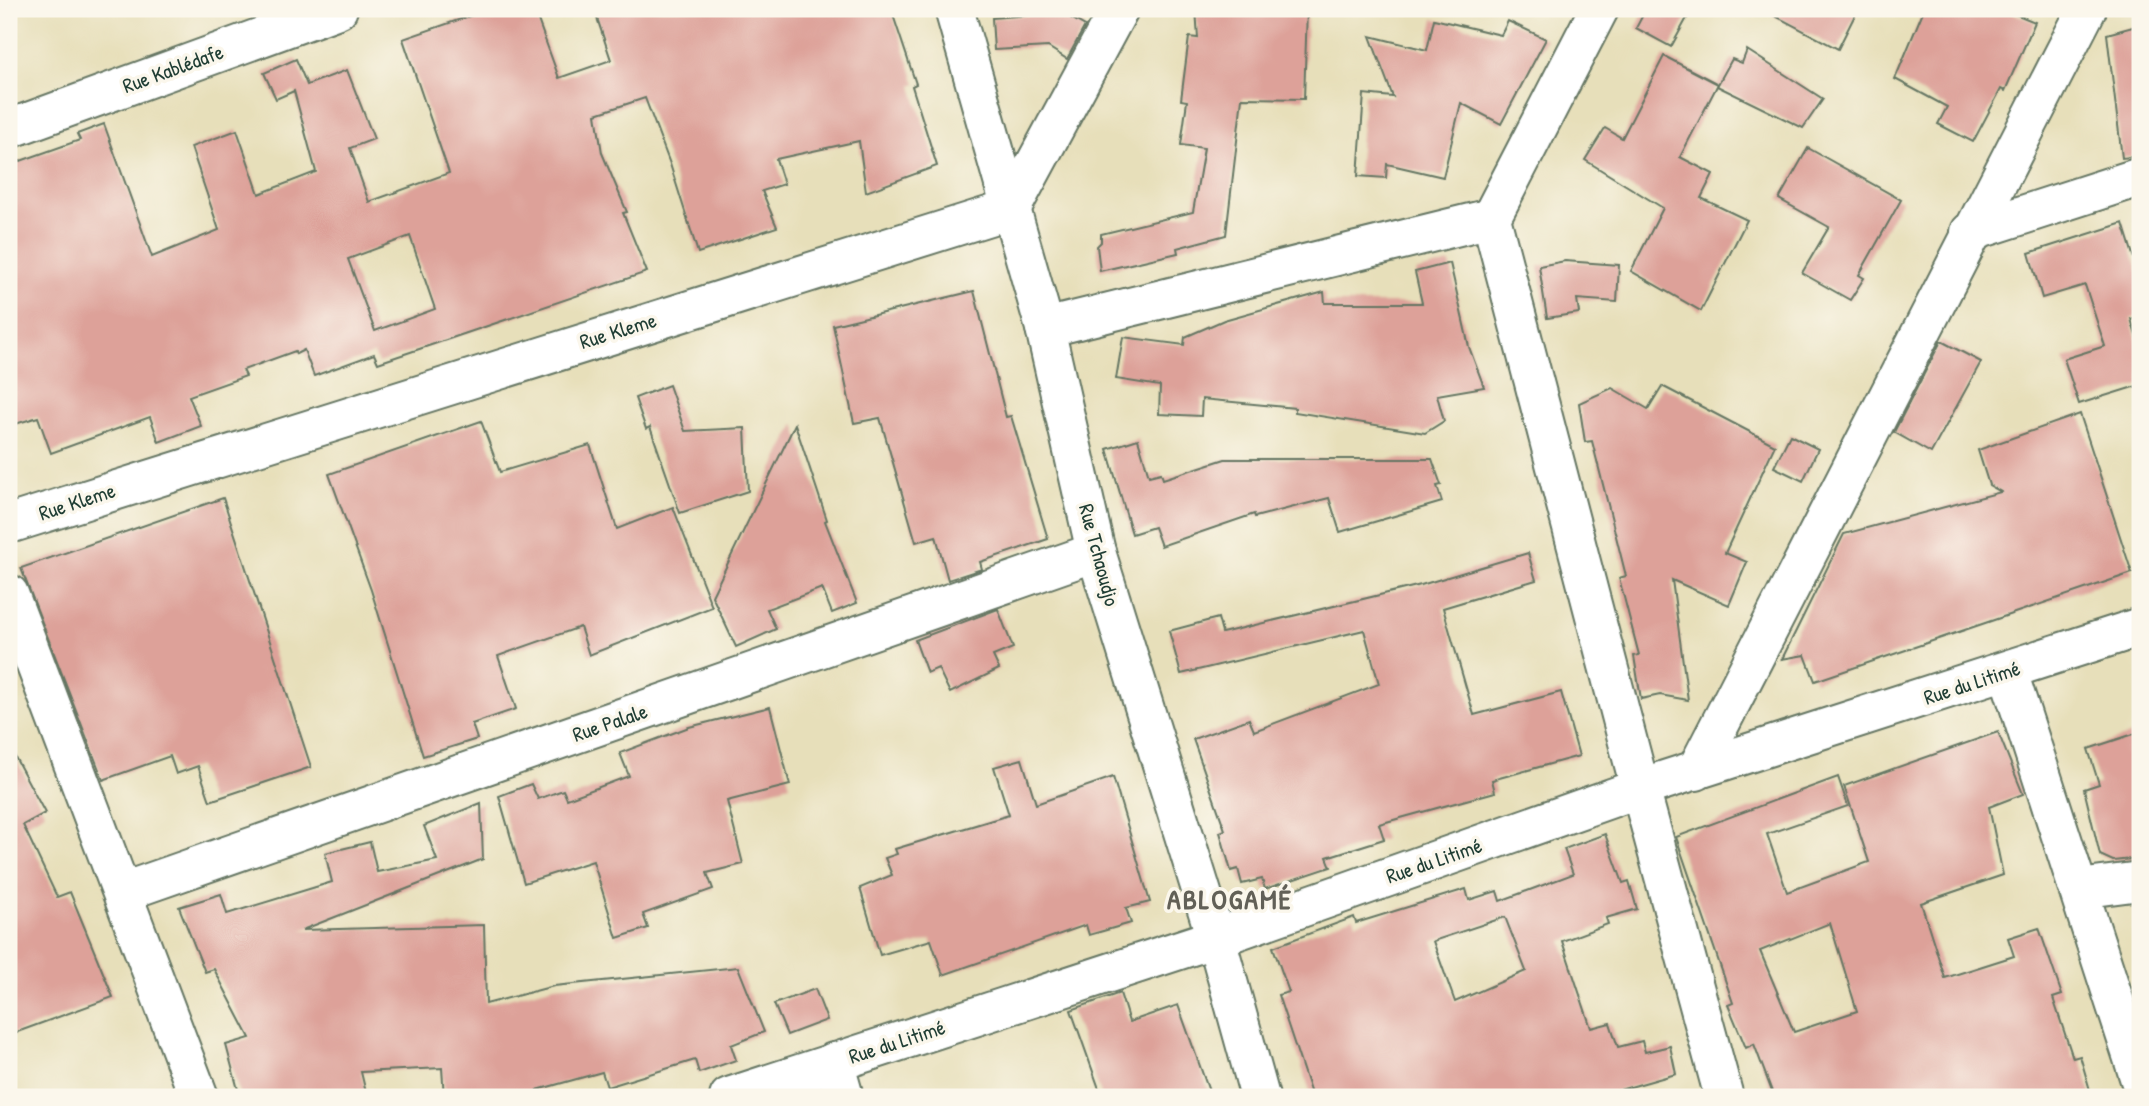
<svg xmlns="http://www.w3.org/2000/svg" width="2149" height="1106" viewBox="0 0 2149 1106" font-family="'Patrick Hand',sans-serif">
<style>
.building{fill:#dda199;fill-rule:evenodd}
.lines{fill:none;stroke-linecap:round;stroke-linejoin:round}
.minor-casing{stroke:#657663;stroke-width:42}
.minor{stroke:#fff;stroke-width:38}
.labels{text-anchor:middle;stroke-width:7;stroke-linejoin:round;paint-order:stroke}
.street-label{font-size:21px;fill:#1f3d34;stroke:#fbf7ec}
.district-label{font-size:28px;font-weight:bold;letter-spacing:2px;fill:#626057;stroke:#fbf7ec}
</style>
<rect width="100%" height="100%" fill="#fbf7ec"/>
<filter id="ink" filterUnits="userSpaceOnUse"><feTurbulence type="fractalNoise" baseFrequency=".0143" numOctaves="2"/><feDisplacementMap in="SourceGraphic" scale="14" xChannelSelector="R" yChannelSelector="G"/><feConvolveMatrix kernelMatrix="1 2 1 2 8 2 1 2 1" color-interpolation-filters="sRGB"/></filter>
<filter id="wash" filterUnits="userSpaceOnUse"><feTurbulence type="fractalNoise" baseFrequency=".00686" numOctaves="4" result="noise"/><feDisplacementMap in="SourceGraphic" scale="28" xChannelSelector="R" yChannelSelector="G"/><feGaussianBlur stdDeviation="1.57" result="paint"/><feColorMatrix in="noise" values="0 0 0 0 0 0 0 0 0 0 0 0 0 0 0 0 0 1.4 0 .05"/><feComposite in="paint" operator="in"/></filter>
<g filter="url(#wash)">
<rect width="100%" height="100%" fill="#e7dfba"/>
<g id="blocks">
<g class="building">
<path d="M 490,9 L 534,9 L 559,78 L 611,60 L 594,9 L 891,9 L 916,84 L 912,86 L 937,166 L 866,192 L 859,141 L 776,159 L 784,184 L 762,191 L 777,227 L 698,253 L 670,164 L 645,98 L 596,114 L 602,153 L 627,212 L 623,213 L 647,272 L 378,363 L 374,354 L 314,376 L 304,350 L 296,354 L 295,351 L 243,370 L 246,376 L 189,396 L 201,426 L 159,442 L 150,417 L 51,453 L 38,417 L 9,426 L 9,165 L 80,140 L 77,134 L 104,124 L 152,257 L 219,230 L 191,147 L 237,130 L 259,194 L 316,172 L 294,91 L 276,99 L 264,73 L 296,59 L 307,85 L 347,70 L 374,139 L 350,148 L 369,202 L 449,173 L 403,39 ZM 410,236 L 435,309 L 375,331 L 348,259 Z"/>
<polygon points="1055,9 1085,26 1067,59 1048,47 994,50 992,18 1052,13"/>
<polygon points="1196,9 1307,9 1304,99 1242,98 1226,235 1177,248 1178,253 1100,271 1097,246 1101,242 1101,234 1193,212 1204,148 1181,145 1187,101 1181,100 1189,37 1198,38"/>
<polygon points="1646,9 1692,9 1671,47 1636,28"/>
<polygon points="1762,9 1858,9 1838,49"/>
<polygon points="1924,9 2003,9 2035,22 2005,91 2001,89 1973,142 1938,124 1947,107 1895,79"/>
<polygon points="1434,19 1501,35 1508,21 1546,39 1501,124 1461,103 1443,177 1387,164 1386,178 1358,176 1364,94 1393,97 1370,36 1427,50"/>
<polygon points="2140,25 2140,156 2122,158 2107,34"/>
<polygon points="1747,50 1823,99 1803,128 1717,86 1732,59 1742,63"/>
<polygon points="1664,56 1718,84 1680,157 1713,174 1701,198 1747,220 1701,311 1631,271 1663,208 1585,160 1605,128 1622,138"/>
<polygon points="1808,148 1901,200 1859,275 1864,278 1850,300 1802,273 1829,227 1779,199"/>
<polygon points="2123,223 2140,278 2140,316 2131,319 2140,349 2140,385 2079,404 2064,359 2105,346 2085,285 2042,298 2029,253"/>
<polygon points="1565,261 1619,265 1617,302 1577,299 1579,313 1547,318 1539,266"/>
<polygon points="1450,263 1469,347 1484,387 1437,395 1444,421 1425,433 1295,412 1295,408 1202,399 1201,416 1159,414 1160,386 1116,379 1123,337 1184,345 1185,337 1224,320 1324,292 1325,303 1422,303 1415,272"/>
<polygon points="974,291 1006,417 1011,416 1048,539 980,562 982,569 948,580 936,536 916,542 880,418 854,423 833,325"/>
<polygon points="1941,341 1981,362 1931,453 1894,432"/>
<polygon points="669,385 685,431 745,428 748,491 680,513 650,427 646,429 635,398"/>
<polygon points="1662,386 1775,445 1725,553 1747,562 1729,605 1672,580 1688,700 1660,695 1641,699 1634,656 1639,655 1619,578 1626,576 1592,441 1585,442 1579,403 1612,388 1648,409"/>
<polygon points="2080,414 2132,573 1815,681 1805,655 1782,659 1844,534 2001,492 1989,485 1978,450"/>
<polygon points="481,421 500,472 590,445 617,529 673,507 712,607 589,655 580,627 498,656 516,709 472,724 477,739 423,756 371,590 329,474"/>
<polygon points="795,424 827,520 825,521 857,603 832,613 822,588 767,609 776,629 736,647 712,596"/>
<polygon points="1790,435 1818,449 1803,481 1774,467"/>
<polygon points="1138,439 1149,476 1161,473 1163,479 1225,459 1432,459 1441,485 1437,486 1442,502 1340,532 1329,498 1255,517 1254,514 1161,546 1154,527 1132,534 1107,449"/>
<polygon points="223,498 311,767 210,801 198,766 176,774 170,756 103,780 21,568"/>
<polygon points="1528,553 1536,580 1443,608 1474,715 1561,692 1579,756 1492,780 1495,792 1379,824 1384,839 1327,857 1331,867 1265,889 1262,879 1242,884 1238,869 1231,871 1220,832 1225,830 1193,739 1249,719 1254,731 1379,684 1364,630 1181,674 1169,631 1218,618 1222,633 1421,585"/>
<polygon points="998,609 1013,648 993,656 999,669 950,693 938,668 927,673 915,640"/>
<polygon points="770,707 790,785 727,801 743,864 707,873 713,889 643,914 648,928 617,938 593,861 524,883 499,796 531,784 538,799 563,790 567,799 629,776 620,753 689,727"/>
<path d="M 1998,732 L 2023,794 L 1989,807 L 2003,875 L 1921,903 L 1945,978 L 2014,956 L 2008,938 L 2039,928 L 2062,995 L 2053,998 L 2073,1058 L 2080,1056 L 2092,1097 L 1774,1097 L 1754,1044 L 1746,1048 L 1728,1005 L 1733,1003 L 1676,837 L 1838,777 L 1848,806 L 1767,834 L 1787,892 L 1869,862 L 1844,786 ZM 1830,923 L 1857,1011 L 1794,1032 L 1760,951 Z"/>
<polygon points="2140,732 2140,858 2113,861 2100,855 2084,789 2099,784 2088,749"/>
<polygon points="9,746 45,813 23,825 57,897 70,892 113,997 9,1035"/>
<polygon points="1022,759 1036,804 1113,777 1150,902 1126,908 1131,923 1089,935 1086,925 943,975 931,940 880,955 860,888 892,875 885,858 897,854 895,849 1009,815 994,767"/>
<polygon points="481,803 483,859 302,930 484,925 486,1004 554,986 738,967 764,1032 731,1045 736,1060 699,1073 695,1060 607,1087 602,1072 537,1090 539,1097 444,1097 442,1068 361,1072 367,1097 240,1097 226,1045 250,1038 214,969 205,972 179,907 221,894 227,914 332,882 325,853 370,842 377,872 437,860 424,826"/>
<path d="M 1605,834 L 1623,883 L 1629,881 L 1637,909 L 1606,918 L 1608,924 L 1562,941 L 1591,1028 L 1610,1023 L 1618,1047 L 1642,1041 L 1645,1052 L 1670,1046 L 1676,1074 L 1595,1097 L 1312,1097 L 1278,995 L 1289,992 L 1273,947 L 1354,917 L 1356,923 L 1466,889 L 1469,900 L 1497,891 L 1500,901 L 1573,874 L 1564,849 ZM 1505,917 L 1526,971 L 1455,1002 L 1433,941 Z"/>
<polygon points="815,989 827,1020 787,1035 774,1004"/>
<polygon points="1120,993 1129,1022 1178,1005 1211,1097 1102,1097 1071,1010"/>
</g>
</g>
</g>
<g filter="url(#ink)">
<use href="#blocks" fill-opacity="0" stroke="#657663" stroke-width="2"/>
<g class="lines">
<g class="minor-casing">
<g id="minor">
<polyline points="954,9 1045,328 1096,552 1216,938 1260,1097"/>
<polyline points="1599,9 1491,218 1640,788 1724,1097"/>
<polyline points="9,129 338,9"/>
<polyline points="1970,232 2140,177"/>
<polyline points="1045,328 1491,218"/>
<polyline points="9,524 1011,209 1119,9"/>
<polyline points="9,594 199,1097"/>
<polyline points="2008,672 2140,1080"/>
<polyline points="1696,771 2087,9"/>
<polyline points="2079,889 2140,881"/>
<polyline points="123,892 1096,552"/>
<polyline points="834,1062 844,1097"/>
<polyline points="729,1097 1216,938 1640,788 2140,627"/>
</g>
</g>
<use href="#minor" class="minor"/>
</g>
</g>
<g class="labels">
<g class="street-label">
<text transform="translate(173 69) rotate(-20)" y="7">Rue Kablédafe</text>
<text transform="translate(618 331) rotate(-17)" y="7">Rue Kleme</text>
<text transform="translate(77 502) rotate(-18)" y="7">Rue Kleme</text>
<text transform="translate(1099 555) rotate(75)" y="7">Rue Tchaoudjo</text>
<text transform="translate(1972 683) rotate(-18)" y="7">Rue du Litimé</text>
<text transform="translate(610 723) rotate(-19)" y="7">Rue Palale</text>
<text transform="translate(1434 861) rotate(-19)" y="7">Rue du Litimé</text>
<text transform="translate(897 1042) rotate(-18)" y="7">Rue du Litimé</text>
</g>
<g class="district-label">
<text x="1230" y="909">ABLOGAMÉ</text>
</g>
</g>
<rect width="2149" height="1106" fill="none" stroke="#fbf7ec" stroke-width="35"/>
</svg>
